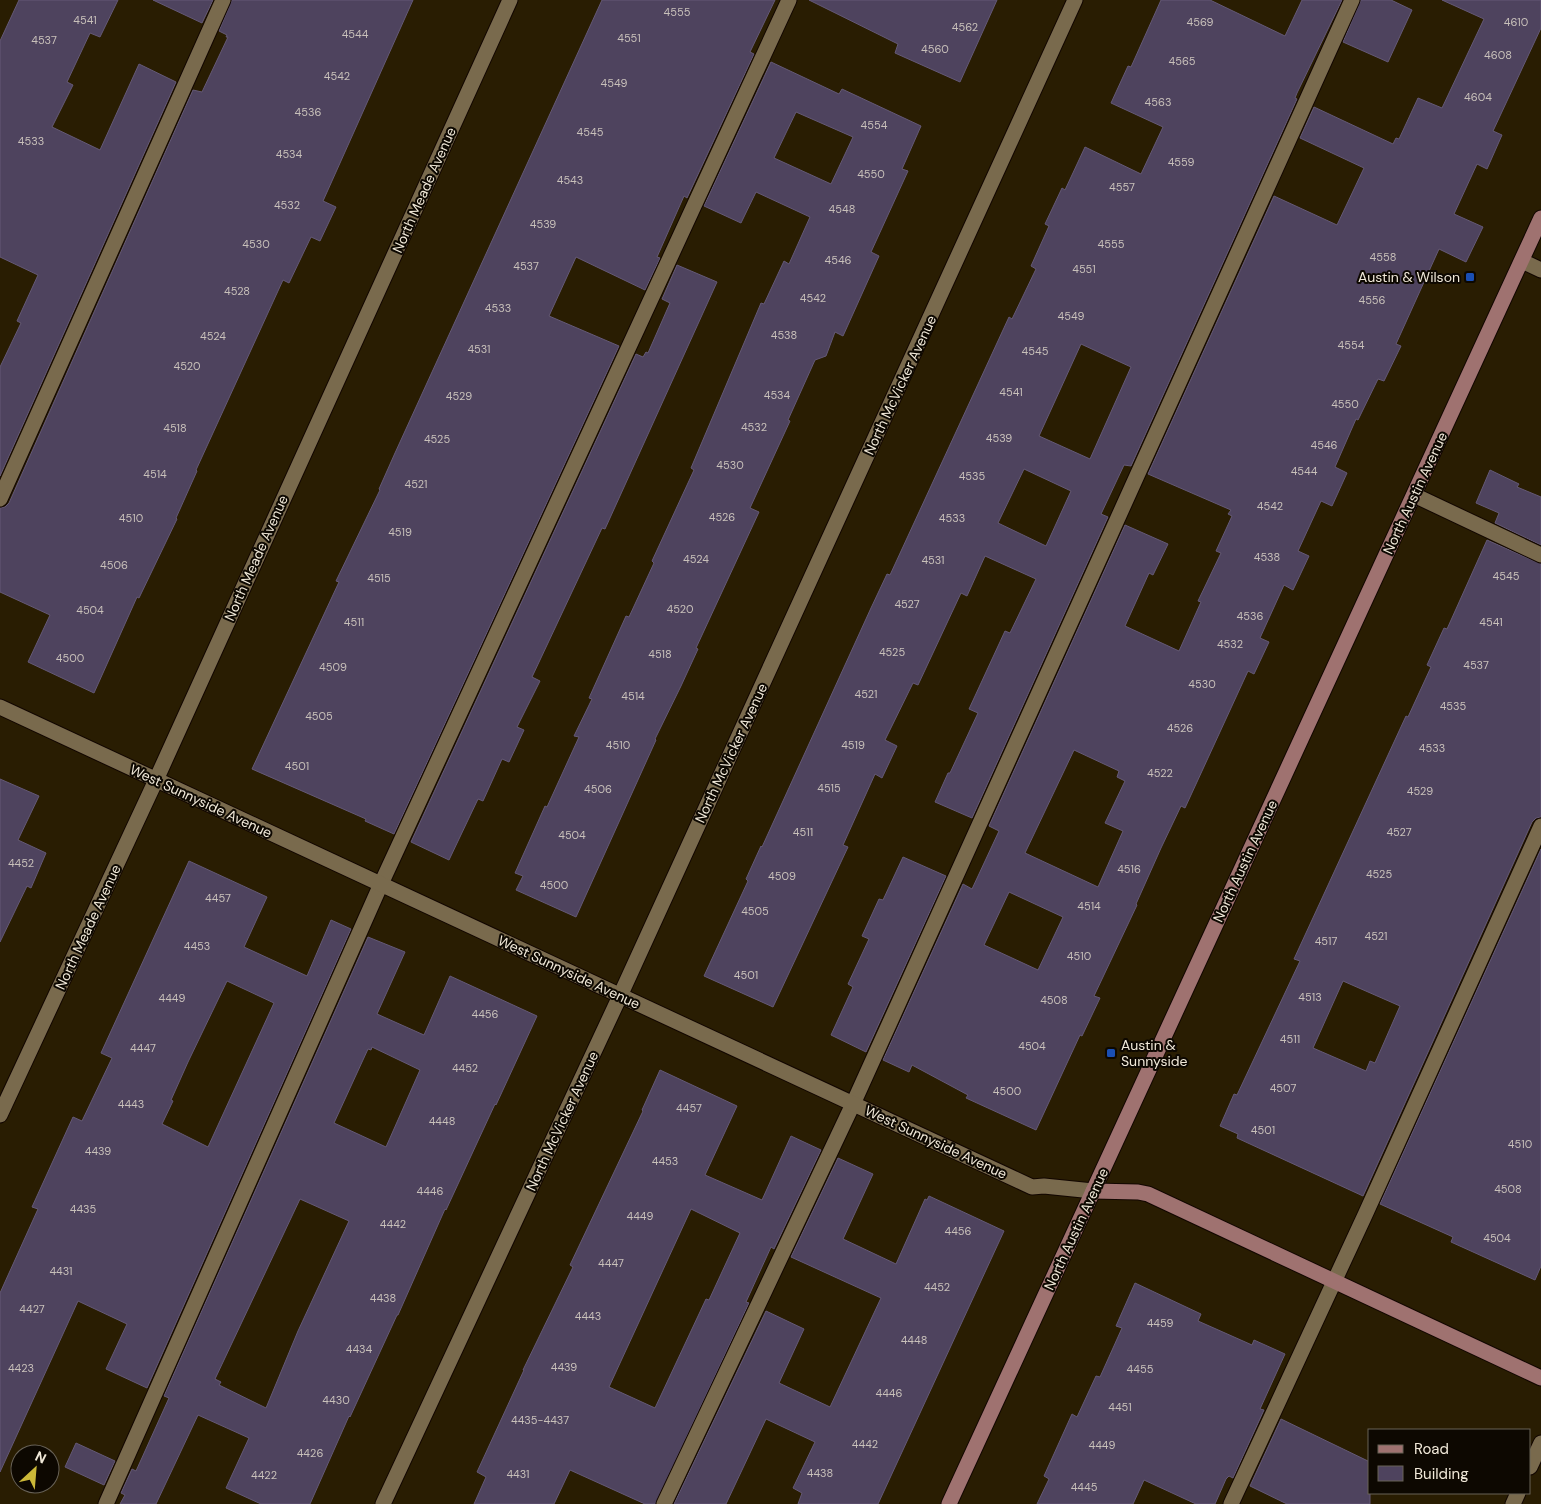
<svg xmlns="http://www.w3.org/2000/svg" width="1541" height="1504" viewBox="0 0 1541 1504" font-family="'DM Sans',sans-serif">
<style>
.building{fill:#4e435e;stroke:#645976;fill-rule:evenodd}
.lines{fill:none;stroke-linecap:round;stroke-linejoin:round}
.lane-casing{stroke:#120600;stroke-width:17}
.street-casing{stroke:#120600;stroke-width:17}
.secondary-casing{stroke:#120600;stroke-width:17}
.lane{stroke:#796a4d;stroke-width:15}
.street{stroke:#796a4d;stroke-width:15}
.secondary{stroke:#9f7270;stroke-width:15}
.transit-dot{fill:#1a4fb4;stroke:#0d0801;stroke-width:2}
.labels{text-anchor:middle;stroke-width:4;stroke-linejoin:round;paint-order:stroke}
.number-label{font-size:11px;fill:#c8c0ba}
.street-label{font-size:14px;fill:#f1e9d9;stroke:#0d0801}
.poi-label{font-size:14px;fill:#f1e9d9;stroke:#0d0801;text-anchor:end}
</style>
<rect width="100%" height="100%" fill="#291d02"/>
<g class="building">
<polygon points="19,0 118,0 100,37 90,33 67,82 73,85 52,127 100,150 139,64 176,82 0,476 0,367 21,323 17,321 38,275 0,257 0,41"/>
<polygon points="153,0 213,0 202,23"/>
<polygon points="232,0 413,0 323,201 336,207 320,241 311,237 289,283 283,280 196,470 197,471 176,518 177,519 139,598 137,597 94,693 28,662 50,615 0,592 0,508 5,507 9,503 193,90 202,92 228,37 226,37 227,35 219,31"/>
<polygon points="602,0 775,0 750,52 754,54 687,198 684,196 657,257 660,258 645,290 576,257 549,316 619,346 394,834 365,821 366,819 252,769 339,582 336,581 380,490 379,489 395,453"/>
<polygon points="809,0 997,0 960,82 895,53 898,44"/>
<path d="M 1161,0 L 1210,0 L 1285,36 L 1302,0 L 1342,0 L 1297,93 L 1295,98 L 1297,99 L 1131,466 L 1124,465 L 1101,514 L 1108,517 L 972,818 L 935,802 L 948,773 L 950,773 L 978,713 L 969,709 L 1005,631 L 1010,633 L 1036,579 L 985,556 L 967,596 L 961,593 L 918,685 L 913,683 L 885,740 L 897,746 L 882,778 L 875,774 L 843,845 L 848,847 L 773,1007 L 704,976 L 748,881 L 746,879 L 761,846 L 762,847 L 871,608 L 887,574 L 890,575 L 1009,317 L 1012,319 L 1036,269 L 1031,266 L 1049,226 L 1045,224 L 1062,188 L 1065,190 L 1085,147 L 1141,174 L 1163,127 L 1111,103 L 1128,66 L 1131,67 ZM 1081,344 L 1131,367 L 1090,459 L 1039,436 ZM 1024,469 L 1071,491 L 1046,546 L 998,523 Z"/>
<polygon points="1361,0 1391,0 1412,10 1388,62 1343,42"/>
<path d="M 1442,0 L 1541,0 L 1541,28 L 1493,131 L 1502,135 L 1487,169 L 1477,164 L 1454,214 L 1483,227 L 1466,262 L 1439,249 L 1396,344 L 1401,346 L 1384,381 L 1378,379 L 1358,420 L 1356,419 L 1335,467 L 1347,473 L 1332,506 L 1321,501 L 1298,551 L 1309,556 L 1293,590 L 1284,585 L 1260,638 L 1269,642 L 1254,674 L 1248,671 L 1185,808 L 1181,806 L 1161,848 L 1136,904 L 1137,905 L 1094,996 L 1100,998 L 1082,1036 L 1080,1035 L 1036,1130 L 966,1098 L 968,1095 L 912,1065 L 909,1072 L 883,1060 L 963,884 L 972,889 L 999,831 L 989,826 L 1125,525 L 1168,544 L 1153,575 L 1149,573 L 1125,626 L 1179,651 L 1201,602 L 1198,601 L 1221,553 L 1216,551 L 1232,516 L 1228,514 L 1231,510 L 1148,474 L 1274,196 L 1337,225 L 1364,168 L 1300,138 L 1314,107 L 1393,144 L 1396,138 L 1399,139 L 1418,98 L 1442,108 L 1484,19 ZM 1074,750 L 1119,771 L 1117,777 L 1125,781 L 1105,823 L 1123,831 L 1098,887 L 1025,853 ZM 1009,892 L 1063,917 L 1038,970 L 984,945 Z"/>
<path d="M 771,62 L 839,94 L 842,89 L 921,126 L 902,169 L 908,171 L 871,252 L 879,256 L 843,336 L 835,332 L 826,356 L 815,360 L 788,420 L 790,421 L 750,508 L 759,512 L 696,648 L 698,649 L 681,686 L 655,739 L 656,740 L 576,917 L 516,890 L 523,876 L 515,873 L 545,806 L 547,807 L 579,737 L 574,736 L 592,699 L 589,698 L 626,616 L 629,617 L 654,563 L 652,561 L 694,470 L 691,468 L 761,303 L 764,304 L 784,261 L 789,264 L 810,217 L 756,192 L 741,223 L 704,206 ZM 796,112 L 853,137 L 831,184 L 774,158 Z"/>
<polygon points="677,265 717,282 605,529 602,528 532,677 540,681 517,727 524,730 509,762 502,759 483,801 478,799 449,860 411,842 636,354 643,357 646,352 648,353 670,303 662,299"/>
<polygon points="1490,470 1519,484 1517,487 1541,497 1541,545 1495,523 1499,513 1476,503"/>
<path d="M 1487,540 L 1541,564 L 1541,817 L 1536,818 L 1532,822 L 1363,1196 L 1237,1138 L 1238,1134 L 1220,1126 L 1234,1094 L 1237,1095 L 1300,961 L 1294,959 L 1406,716 L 1408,717 L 1431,667 L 1427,665 L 1444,628 L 1447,629 ZM 1343,981 L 1400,1006 L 1375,1063 L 1370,1061 L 1366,1071 L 1313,1048 Z"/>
<polygon points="0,779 39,796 18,840 46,853 31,888 27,886 0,942"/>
<polygon points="1541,849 1541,1266 1535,1280 1451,1242 1453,1237 1380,1204"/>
<polygon points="903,857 946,876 866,1052 831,1035 853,987 848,984 869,939 862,936 879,899 883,900"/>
<path d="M 189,861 L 267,897 L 244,947 L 307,976 L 331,920 L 351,929 L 147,1388 L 106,1369 L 127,1324 L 78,1301 L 0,1472 L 0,1293 L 38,1209 L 32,1207 L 73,1117 L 82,1121 L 112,1058 L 101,1053 ZM 227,981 L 274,1003 L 208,1147 L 162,1124 L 173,1101 L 171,1100 L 188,1062 Z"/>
<path d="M 368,937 L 405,952 L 377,1014 L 424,1035 L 450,976 L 537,1016 L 496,1105 L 495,1104 L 446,1210 L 445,1209 L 398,1315 L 397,1315 L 350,1417 L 349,1416 L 310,1504 L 261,1504 L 226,1488 L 249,1438 L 198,1415 L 156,1504 L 120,1504 L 125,1495 L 121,1493 L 132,1469 L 136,1471 L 169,1398 L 164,1396 ZM 372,1047 L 420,1070 L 386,1147 L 334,1123 L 368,1049 L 371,1050 ZM 300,1199 L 349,1221 L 298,1331 L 266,1408 L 219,1385 L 221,1382 L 215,1379 Z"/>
<path d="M 660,1070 L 737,1106 L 705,1175 L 762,1200 L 791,1136 L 821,1150 L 774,1249 L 771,1247 L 746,1302 L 749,1303 L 655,1504 L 645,1504 L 570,1470 L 554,1504 L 474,1504 L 486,1477 L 477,1472 L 524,1370 L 523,1370 L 573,1267 L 570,1265 L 643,1111 L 642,1110 ZM 691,1209 L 740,1233 L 709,1300 L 706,1299 L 655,1408 L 609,1387 Z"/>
<polygon points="838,1158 873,1174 843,1239 896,1264 925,1199 927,1200 929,1196 1004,1231 878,1504 798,1504 802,1493 793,1488 815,1442 766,1419 726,1504 674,1504 766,1311 804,1329 779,1383 830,1407 881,1298 791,1257"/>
<polygon points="1135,1283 1201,1314 1198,1321 1252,1345 1254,1340 1285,1354 1260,1409 1264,1410 1233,1478 1229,1476 1226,1479 1215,1504 1196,1504 1144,1480 1133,1504 1037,1504 1049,1479 1044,1476 1072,1414 1077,1417 1096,1376 1100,1377 1122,1328 1116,1326"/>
<polygon points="1281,1419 1370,1462 1370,1504 1287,1504 1250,1486"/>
<polygon points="76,1443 115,1461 104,1485 65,1467"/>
</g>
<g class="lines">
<g class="lane-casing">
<g id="lane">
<polyline points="1414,495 1541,555"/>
<polyline points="0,499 223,0"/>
<polyline points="106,1504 381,884 789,0"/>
<polyline points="664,1504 853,1104 1352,0"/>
<polyline points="1231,1504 1365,1215 1541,826"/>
</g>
</g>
<g class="street-casing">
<g id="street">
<polyline points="1522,261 1541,270"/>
<polyline points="0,707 1032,1187 1044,1186 1093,1191"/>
<polyline points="0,1115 156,780 510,0"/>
<polyline points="1530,1467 1541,1443"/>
<polyline points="383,1504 620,996 1075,0"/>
<polyline points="1513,1504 1518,1493"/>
</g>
</g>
<g class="secondary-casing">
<g id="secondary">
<polyline points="1093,1191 1138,1192 1148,1194 1541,1378"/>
<polyline points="949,1504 1541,218"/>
</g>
</g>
<use href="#lane" class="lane"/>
<use href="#street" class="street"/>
<use href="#secondary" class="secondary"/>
</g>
<g class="transit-dot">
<rect x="1465" y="272" width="10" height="10" rx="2.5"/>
<rect x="1106" y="1048" width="10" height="10" rx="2.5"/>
</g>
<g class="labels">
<g class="number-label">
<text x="677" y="16">4555</text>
<text x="85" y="24">4541</text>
<text x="1200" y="26">4569</text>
<text x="1516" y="26">4610</text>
<text x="965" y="31">4562</text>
<text x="355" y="38">4544</text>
<text x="629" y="42">4551</text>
<text x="44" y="44">4537</text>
<text x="935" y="53">4560</text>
<text x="1498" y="59">4608</text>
<text x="1182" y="65">4565</text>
<text x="337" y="80">4542</text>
<text x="614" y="87">4549</text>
<text x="1478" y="101">4604</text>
<text x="1158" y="106">4563</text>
<text x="308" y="116">4536</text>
<text x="874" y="129">4554</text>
<text x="590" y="136">4545</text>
<text x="31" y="145">4533</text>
<text x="289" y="158">4534</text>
<text x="1181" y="166">4559</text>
<text x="871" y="178">4550</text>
<text x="570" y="184">4543</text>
<text x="1122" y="191">4557</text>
<text x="287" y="209">4532</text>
<text x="842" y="213">4548</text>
<text x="543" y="228">4539</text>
<text x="256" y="248">4530</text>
<text x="1111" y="248">4555</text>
<text x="1383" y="261">4558</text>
<text x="838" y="264">4546</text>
<text x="526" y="270">4537</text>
<text x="1084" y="273">4551</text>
<text x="237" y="295">4528</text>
<text x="813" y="302">4542</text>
<text x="1372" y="304">4556</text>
<text x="498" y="312">4533</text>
<text x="1071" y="320">4549</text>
<text x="784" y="339">4538</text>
<text x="213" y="340">4524</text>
<text x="1351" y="349">4554</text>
<text x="479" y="353">4531</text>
<text x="1035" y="355">4545</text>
<text x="187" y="370">4520</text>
<text x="1011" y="396">4541</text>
<text x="777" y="399">4534</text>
<text x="459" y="400">4529</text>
<text x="1345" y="408">4550</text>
<text x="754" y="431">4532</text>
<text x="175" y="432">4518</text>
<text x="999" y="442">4539</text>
<text x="437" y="443">4525</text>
<text x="1324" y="449">4546</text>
<text x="730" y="469">4530</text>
<text x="1304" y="475">4544</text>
<text x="155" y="478">4514</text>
<text x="972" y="480">4535</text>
<text x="416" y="488">4521</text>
<text x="1270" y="510">4542</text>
<text x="722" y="521">4526</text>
<text x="131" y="522">4510</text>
<text x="952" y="522">4533</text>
<text x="400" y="536">4519</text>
<text x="1267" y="561">4538</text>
<text x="696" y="563">4524</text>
<text x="933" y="564">4531</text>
<text x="114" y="569">4506</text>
<text x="1506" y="580">4545</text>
<text x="379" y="582">4515</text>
<text x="907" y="608">4527</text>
<text x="680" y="613">4520</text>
<text x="90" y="614">4504</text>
<text x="1250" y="620">4536</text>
<text x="354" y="626">4511</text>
<text x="1491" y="626">4541</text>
<text x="1230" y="648">4532</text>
<text x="892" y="656">4525</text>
<text x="660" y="658">4518</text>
<text x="70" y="662">4500</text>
<text x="1476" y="669">4537</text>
<text x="333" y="671">4509</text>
<text x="1202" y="688">4530</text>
<text x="866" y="698">4521</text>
<text x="633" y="700">4514</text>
<text x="1453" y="710">4535</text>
<text x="319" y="720">4505</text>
<text x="1180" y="732">4526</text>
<text x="618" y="749">4510</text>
<text x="853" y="749">4519</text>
<text x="1432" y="752">4533</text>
<text x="297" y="770">4501</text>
<text x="1160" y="777">4522</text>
<text x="829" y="792">4515</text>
<text x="598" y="793">4506</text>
<text x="1420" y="795">4529</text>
<text x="803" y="836">4511</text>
<text x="1399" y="836">4527</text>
<text x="572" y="839">4504</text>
<text x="21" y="867">4452</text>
<text x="1129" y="873">4516</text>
<text x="1379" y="878">4525</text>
<text x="782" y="880">4509</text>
<text x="554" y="889">4500</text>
<text x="218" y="902">4457</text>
<text x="1089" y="910">4514</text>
<text x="755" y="915">4505</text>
<text x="1376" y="940">4521</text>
<text x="1326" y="945">4517</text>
<text x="197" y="950">4453</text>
<text x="1079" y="960">4510</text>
<text x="746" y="979">4501</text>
<text x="1310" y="1001">4513</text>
<text x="172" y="1002">4449</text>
<text x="1054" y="1004">4508</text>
<text x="485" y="1018">4456</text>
<text x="1290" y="1043">4511</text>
<text x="1032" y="1050">4504</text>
<text x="143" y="1052">4447</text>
<text x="465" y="1072">4452</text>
<text x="1283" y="1092">4507</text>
<text x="1007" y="1095">4500</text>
<text x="131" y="1108">4443</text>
<text x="689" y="1112">4457</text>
<text x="442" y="1125">4448</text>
<text x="1263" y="1134">4501</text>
<text x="1520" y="1148">4510</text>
<text x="98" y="1155">4439</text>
<text x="665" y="1165">4453</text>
<text x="1508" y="1193">4508</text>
<text x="430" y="1195">4446</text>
<text x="83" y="1213">4435</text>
<text x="640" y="1220">4449</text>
<text x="393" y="1228">4442</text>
<text x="958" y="1235">4456</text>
<text x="1497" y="1242">4504</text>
<text x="611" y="1267">4447</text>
<text x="61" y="1275">4431</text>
<text x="937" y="1291">4452</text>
<text x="383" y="1302">4438</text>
<text x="32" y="1313">4427</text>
<text x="588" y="1320">4443</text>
<text x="1160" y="1327">4459</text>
<text x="914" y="1344">4448</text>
<text x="359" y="1353">4434</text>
<text x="564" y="1371">4439</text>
<text x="21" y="1372">4423</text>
<text x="1140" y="1373">4455</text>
<text x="889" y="1397">4446</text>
<text x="336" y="1404">4430</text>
<text x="1120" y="1411">4451</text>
<text x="540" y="1424">4435-4437</text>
<text x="865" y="1448">4442</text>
<text x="1102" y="1449">4449</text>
<text x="310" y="1457">4426</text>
<text x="820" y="1477">4438</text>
<text x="518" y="1478">4431</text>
<text x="264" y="1479">4422</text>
<text x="1084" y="1491">4445</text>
</g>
<g class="street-label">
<text transform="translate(424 190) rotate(-66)" y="5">North Meade Avenue</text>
<text transform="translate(900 385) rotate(-65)" y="5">North McVicker Avenue</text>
<text transform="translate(1415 493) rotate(-65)" y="5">North Austin Avenue</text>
<text transform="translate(256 558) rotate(-66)" y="5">North Meade Avenue</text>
<text transform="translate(731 753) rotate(-65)" y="5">North McVicker Avenue</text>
<text transform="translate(201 801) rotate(25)" y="5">West Sunnyside Avenue</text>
<text transform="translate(1245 861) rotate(-65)" y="5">North Austin Avenue</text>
<text transform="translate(88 927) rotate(-65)" y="5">North Meade Avenue</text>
<text transform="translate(569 972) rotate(25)" y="5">West Sunnyside Avenue</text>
<text transform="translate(562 1121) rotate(-65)" y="5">North McVicker Avenue</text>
<text transform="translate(936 1142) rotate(25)" y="5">West Sunnyside Avenue</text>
<text transform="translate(1076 1229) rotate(-65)" y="5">North Austin Avenue</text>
</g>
<g class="poi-label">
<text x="1460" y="282">Austin &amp; Wilson</text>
<text x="1121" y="1050" text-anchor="start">Austin &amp;<tspan x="1121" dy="16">Sunnyside</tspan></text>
</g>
</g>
<rect x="1368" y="1429" width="162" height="65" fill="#0d0801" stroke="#686257"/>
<rect x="1378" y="1445" width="25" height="8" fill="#9f7270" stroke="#686257"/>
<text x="1414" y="1454" font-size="15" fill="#f1e9d9">Road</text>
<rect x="1378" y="1466" width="25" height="15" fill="#4e435e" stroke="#686257"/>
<text x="1414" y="1479" font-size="15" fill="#f1e9d9">Building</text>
<g transform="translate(35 1469) rotate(26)"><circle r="24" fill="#0d0801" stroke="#686257"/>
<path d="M0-4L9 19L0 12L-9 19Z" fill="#ccb938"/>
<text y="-8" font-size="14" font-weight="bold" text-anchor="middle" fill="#f1e9d9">N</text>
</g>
</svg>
